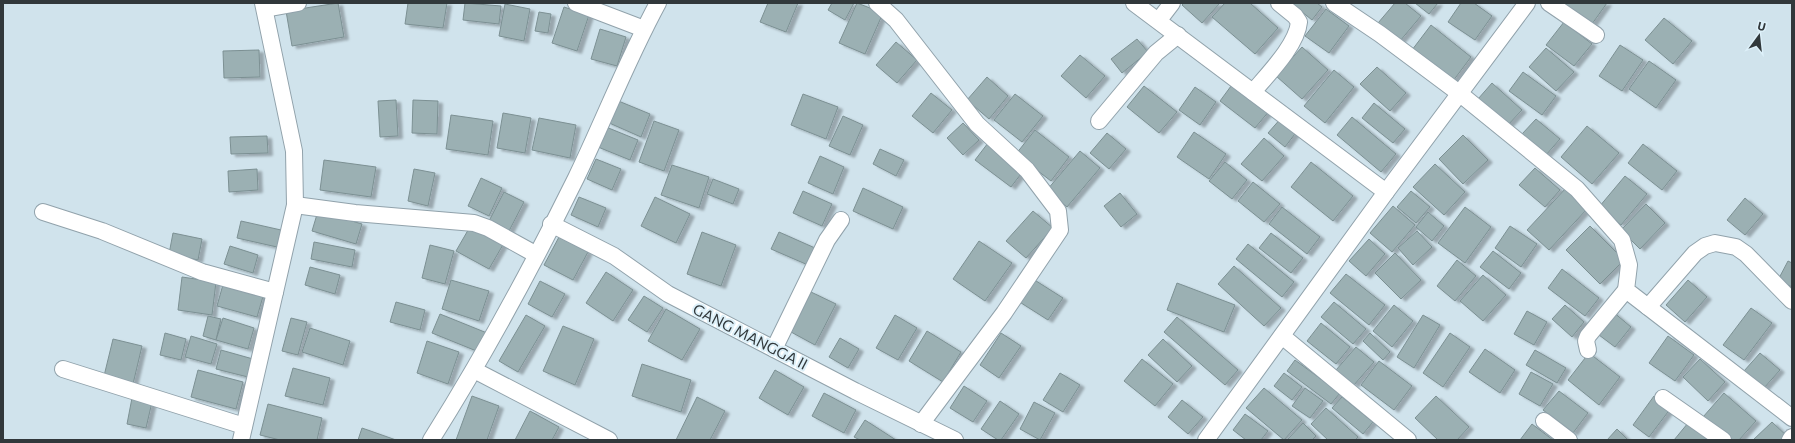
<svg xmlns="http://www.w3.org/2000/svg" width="1795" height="443" viewBox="0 0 1795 443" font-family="Commissioner,sans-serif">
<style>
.building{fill:#9bb0b3;stroke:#7c9093;filter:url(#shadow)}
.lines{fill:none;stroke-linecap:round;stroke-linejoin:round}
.minor-casing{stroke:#91a2ab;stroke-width:18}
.minor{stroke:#fff;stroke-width:16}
.labels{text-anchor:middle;stroke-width:4;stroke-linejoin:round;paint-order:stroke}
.street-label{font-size:15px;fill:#31383b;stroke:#ddf0f9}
</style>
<defs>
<filter id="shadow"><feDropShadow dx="4.5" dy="2.5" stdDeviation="1" flood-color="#0004"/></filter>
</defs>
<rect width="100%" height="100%" fill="#d0e3ec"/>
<g class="building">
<polygon points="338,3 344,37 292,46 286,11"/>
<polygon points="408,3 447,3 443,28 405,24"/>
<polygon points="465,3 501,6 499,24 463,20"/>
<polygon points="768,3 798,3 786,32 760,22"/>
<polygon points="832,3 854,3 845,20 828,10"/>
<polygon points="857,3 883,13 865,54 839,43"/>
<polygon points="1184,3 1220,3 1202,23 1182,5"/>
<polygon points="1225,3 1250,3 1278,28 1255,54 1212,17"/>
<polygon points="1291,3 1317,3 1322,7 1312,20"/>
<polygon points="1395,3 1405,3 1421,16 1400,41 1378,23"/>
<polygon points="1415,3 1438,3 1429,14"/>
<polygon points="1461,3 1474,3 1492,16 1475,40 1448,22"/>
<polygon points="1563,3 1607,3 1592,24"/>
<polygon points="505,4 530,9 524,41 499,36"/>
<polygon points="564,7 589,15 577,51 552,43"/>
<polygon points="1326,9 1349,26 1329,53 1305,36"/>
<polygon points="539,12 551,14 548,33 535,31"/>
<polygon points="1664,18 1692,41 1673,64 1645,40"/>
<polygon points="1564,22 1592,44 1574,66 1546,45"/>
<polygon points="1431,25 1471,57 1453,81 1412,50"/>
<polygon points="600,29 626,37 617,66 591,59"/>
<polygon points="1137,39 1148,52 1122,73 1111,59"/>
<polygon points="896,42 917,60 897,83 876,65"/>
<polygon points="1620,45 1643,60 1622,91 1599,76"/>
<polygon points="1302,47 1328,70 1302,99 1276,76"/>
<polygon points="1546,48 1574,72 1556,91 1529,67"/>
<polygon points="259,50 260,77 224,78 223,51"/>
<polygon points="1080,55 1105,76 1086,98 1061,76"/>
<polygon points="1649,61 1676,80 1656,108 1629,89"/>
<polygon points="1377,67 1406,93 1390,111 1360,84"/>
<polygon points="1334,70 1354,87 1325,123 1304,106"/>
<polygon points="1523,72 1556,96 1542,115 1509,91"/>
<polygon points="987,77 1008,96 989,119 967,100"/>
<polygon points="1234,82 1270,110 1255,128 1220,101"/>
<polygon points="1492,83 1522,110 1507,126 1478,99"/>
<polygon points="1144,86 1177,112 1159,133 1127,107"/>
<polygon points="1195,87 1216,102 1200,125 1179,110"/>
<polygon points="931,93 952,110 933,133 912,116"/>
<polygon points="803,94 838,107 826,139 791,125"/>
<polygon points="1015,94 1043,116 1022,142 994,120"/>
<polygon points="396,100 398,136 380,137 378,101"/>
<polygon points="413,100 438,101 437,134 412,133"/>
<polygon points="616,100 650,114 641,137 607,122"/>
<polygon points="1374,103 1405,129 1393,143 1362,118"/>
<polygon points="503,113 531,118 525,153 497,148"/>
<polygon points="451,115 493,121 488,155 446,149"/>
<polygon points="843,116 863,125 850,155 829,146"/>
<polygon points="1282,117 1298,130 1285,147 1268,133"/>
<polygon points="1352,117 1396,154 1381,172 1337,135"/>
<polygon points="539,118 576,125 570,158 532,150"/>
<polygon points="1536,119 1560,139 1546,155 1522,134"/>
<polygon points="654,121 679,130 664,171 639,162"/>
<polygon points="963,123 979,140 963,155 947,138"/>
<polygon points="1587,126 1619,153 1592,184 1561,157"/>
<polygon points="606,127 638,140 630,160 598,147"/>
<polygon points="1035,130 1069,157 1051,181 1016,154"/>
<polygon points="1194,132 1226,154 1209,179 1177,157"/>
<polygon points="1107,133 1126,149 1109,169 1090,153"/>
<polygon points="1463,135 1488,160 1463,184 1439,159"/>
<polygon points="267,136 268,153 231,154 230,137"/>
<polygon points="1264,138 1284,156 1262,181 1241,164"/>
<polygon points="988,143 1024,170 1011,187 975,160"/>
<polygon points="1643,144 1677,171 1662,190 1628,163"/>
<polygon points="880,149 904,160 896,176 873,164"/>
<polygon points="1080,151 1100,168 1067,207 1047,190"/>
<polygon points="820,156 844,167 833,194 808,183"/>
<polygon points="596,159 621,169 612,190 587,179"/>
<polygon points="324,160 376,167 371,197 320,190"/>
<polygon points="1225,162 1247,180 1232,199 1209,181"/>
<polygon points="1311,162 1353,196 1333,221 1291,187"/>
<polygon points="1435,164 1465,192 1444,215 1413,187"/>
<polygon points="672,165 709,177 699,208 661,195"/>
<polygon points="1535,168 1560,190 1545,207 1519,185"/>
<polygon points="257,169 258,190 229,192 228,171"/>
<polygon points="414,169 435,173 428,206 408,201"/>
<polygon points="1625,176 1647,194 1621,225 1599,207"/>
<polygon points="481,178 502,188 489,216 468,206"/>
<polygon points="713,179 739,189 733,204 707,194"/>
<polygon points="1253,182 1280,204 1264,222 1238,201"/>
<polygon points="863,188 903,207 893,229 853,211"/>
<polygon points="1566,188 1588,208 1549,250 1527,230"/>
<polygon points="803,191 832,204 822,226 793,213"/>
<polygon points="1411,191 1430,207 1416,223 1397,207"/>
<polygon points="504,192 524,202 509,231 489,221"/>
<polygon points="1120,193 1137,214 1121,227 1104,206"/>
<polygon points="579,197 606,208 598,227 571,215"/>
<polygon points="655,197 690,214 676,243 641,226"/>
<polygon points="1745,198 1763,214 1745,235 1727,220"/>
<polygon points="1646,204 1665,223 1640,249 1621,230"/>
<polygon points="1393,206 1415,225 1392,252 1370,233"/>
<polygon points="1282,207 1320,237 1307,254 1269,224"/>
<polygon points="1465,207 1491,227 1465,263 1438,243"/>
<polygon points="318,211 362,224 356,244 312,231"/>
<polygon points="1033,211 1053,228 1026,258 1006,241"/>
<polygon points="1428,212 1444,226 1432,241 1416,227"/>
<polygon points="241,221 281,230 277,247 237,238"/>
<polygon points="471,225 504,243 489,269 456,251"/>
<polygon points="1510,226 1537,244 1521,267 1495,248"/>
<polygon points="1590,226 1624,260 1600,284 1566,250"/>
<polygon points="1417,231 1432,247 1413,265 1398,248"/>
<polygon points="702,232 736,245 721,286 687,274"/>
<polygon points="779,232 815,248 808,265 771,249"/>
<polygon points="173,233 202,239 198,260 169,254"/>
<polygon points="1271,233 1303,258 1291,273 1259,248"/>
<polygon points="559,237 588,252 573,280 544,265"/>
<polygon points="1369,239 1385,254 1366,276 1349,261"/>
<polygon points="979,241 1012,263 985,301 953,279"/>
<polygon points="314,242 355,250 352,267 311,259"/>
<polygon points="1248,244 1294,282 1282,297 1236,259"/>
<polygon points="430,245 454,251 445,284 422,278"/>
<polygon points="230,246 258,255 253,273 224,264"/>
<polygon points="1493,251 1521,273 1509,289 1480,267"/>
<polygon points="1395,253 1421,280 1401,299 1375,273"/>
<polygon points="1457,260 1476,276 1455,301 1437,286"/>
<polygon points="1788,261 1792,263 1792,287 1778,280"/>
<polygon points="1234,266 1281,308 1264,326 1218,284"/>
<polygon points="310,267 340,275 335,294 305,285"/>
<polygon points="1562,269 1599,298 1585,316 1548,288"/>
<polygon points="606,272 633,290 613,321 586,303"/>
<polygon points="1346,274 1385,305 1369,325 1330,293"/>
<polygon points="1483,275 1506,295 1483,321 1460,301"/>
<polygon points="182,277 216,282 212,315 178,310"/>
<polygon points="1033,279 1063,298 1048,320 1018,301"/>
<polygon points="451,280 489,291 479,321 442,309"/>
<polygon points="1688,280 1707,297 1685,322 1666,305"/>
<polygon points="224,281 264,293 257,317 217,306"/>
<polygon points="540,281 565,294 552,317 528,304"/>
<polygon points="1177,283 1235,305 1224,332 1167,310"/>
<polygon points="811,292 836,304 815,345 791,332"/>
<polygon points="644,296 663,308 647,332 628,320"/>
<polygon points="396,302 425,310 420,330 390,322"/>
<polygon points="1334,302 1366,329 1353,344 1321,317"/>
<polygon points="1394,305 1413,321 1392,347 1373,331"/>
<polygon points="1565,305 1584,322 1572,337 1552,319"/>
<polygon points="1751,308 1772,323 1744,360 1723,345"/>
<polygon points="666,309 700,329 682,360 648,341"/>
<polygon points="1527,311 1547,322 1534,345 1514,334"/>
<polygon points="1612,311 1631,327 1615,347 1595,332"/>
<polygon points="440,314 487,333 479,352 432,333"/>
<polygon points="526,315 545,326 518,372 499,361"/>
<polygon points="895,315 917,328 898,360 876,348"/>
<polygon points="1423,315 1440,325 1414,368 1397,357"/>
<polygon points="208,316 221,319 216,340 203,336"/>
<polygon points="1177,317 1238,370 1225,385 1164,332"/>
<polygon points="223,318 254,328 248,349 216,340"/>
<polygon points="291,318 307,322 298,355 282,351"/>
<polygon points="1321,323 1350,347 1336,364 1307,341"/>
<polygon points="563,326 594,339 575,385 543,371"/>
<polygon points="310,328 350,341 343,365 302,352"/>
<polygon points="927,331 961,352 943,382 909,361"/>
<polygon points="165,333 186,339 181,360 160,355"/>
<polygon points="1001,333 1021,346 999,378 980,365"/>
<polygon points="1370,333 1390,352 1383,360 1363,341"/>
<polygon points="1450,333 1470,347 1443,387 1423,373"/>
<polygon points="191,336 217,344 211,364 185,357"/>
<polygon points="1668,336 1694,355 1675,381 1649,363"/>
<polygon points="840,338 859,349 848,368 829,357"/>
<polygon points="113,339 142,346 133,384 104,376"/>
<polygon points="1163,339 1192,366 1177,382 1148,355"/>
<polygon points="427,341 459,352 448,384 417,373"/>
<polygon points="1356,347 1374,362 1354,385 1336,370"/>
<polygon points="1485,349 1515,370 1500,393 1469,372"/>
<polygon points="221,350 253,359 248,377 216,369"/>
<polygon points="1535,350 1566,368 1557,383 1526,365"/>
<polygon points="1589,353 1620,377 1599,405 1568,380"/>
<polygon points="1760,353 1780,370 1764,388 1744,371"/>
<polygon points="1142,359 1173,384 1155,406 1124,381"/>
<polygon points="1700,359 1725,382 1708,401 1683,377"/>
<polygon points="1295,360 1340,393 1331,404 1287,371"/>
<polygon points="1379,361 1412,386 1394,410 1361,385"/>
<polygon points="642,364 691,380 681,412 632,396"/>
<polygon points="293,368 330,378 323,405 285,396"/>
<polygon points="198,370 243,382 236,409 191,397"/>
<polygon points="775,370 804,387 788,415 759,398"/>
<polygon points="1531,372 1553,384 1540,406 1519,394"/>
<polygon points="1060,373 1080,385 1063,412 1043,400"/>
<polygon points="1284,373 1302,387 1292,400 1274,386"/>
<polygon points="964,386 987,401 973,422 950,408"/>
<polygon points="1264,388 1302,420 1284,440 1246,408"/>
<polygon points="1305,388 1323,401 1310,418 1292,406"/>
<polygon points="1559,391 1588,413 1573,433 1543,410"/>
<polygon points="824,393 856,410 844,433 812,416"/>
<polygon points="1724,393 1756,421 1739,440 1730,440 1703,417"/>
<polygon points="472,396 499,406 487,440 456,440"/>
<polygon points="1436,396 1469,427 1457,440 1438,440 1415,418"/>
<polygon points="1654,396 1671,408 1649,437 1633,425"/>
<polygon points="697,397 725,411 710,440 676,440"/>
<polygon points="1342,397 1373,422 1363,434 1332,408"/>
<polygon points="132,398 152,402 146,428 127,424"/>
<polygon points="1182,400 1203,417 1188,434 1168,417"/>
<polygon points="1000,401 1019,414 1001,440 998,440 981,429"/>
<polygon points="1034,402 1055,413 1040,440 1020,429"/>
<polygon points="268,404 322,418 317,440 280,440 260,435"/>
<polygon points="1326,408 1358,437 1355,440 1328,440 1311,424"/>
<polygon points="530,411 559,427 552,440 515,440"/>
<polygon points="1245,414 1268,431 1261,440 1246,440 1233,430"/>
<polygon points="865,420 896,440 860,440 854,437"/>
<polygon points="1772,422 1789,438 1787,440 1753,440"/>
<polygon points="1303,423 1316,436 1312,440 1287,440"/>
<polygon points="1688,423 1708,440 1674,440"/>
<polygon points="1532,424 1553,440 1520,440"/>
<polygon points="362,428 396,440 358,440"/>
<polygon points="1617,429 1628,440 1607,440"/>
</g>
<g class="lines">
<g class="minor-casing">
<g id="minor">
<polyline points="576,3 644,29"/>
<polyline points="877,3 896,20 977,124 1027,170 1058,211 1060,230 1004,313 921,424"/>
<polyline points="1134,3 1386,192"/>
<polyline points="1334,3 1380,34 1459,93 1577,189 1622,240 1629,265 1626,290 1792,418"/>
<polyline points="1549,3 1596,35"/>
<polyline points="265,9 298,3"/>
<polyline points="1159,20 1172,3"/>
<path d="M 1253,92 C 1268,74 1297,45 1299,22 L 1295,16 L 1279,3"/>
<polyline points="1099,121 1156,53 1178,35"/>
<polyline points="295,205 355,213 474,223 488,228 535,254"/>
<polyline points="43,212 102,231 202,272 275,292"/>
<polyline points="551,224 614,256 668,294 855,391 955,440"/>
<polyline points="1648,307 1695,253 1705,246 1715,243 1736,247 1746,254 1792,301"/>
<polyline points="1282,336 1408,440"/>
<polyline points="774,349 827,240 841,220"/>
<polyline points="1588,350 1586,341 1588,336 1626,290"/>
<polyline points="63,369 244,426"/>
<polyline points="474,370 609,440"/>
<polyline points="1663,398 1723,440"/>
<polyline points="1544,421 1569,440"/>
<polyline points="241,440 295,205 294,151 263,3"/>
<path d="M 431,440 C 484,356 532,267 576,178 C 604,120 627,60 658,3"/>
<polyline points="1206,440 1386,192 1527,3"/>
<polyline points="1790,440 1792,437"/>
</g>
</g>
<use href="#minor" class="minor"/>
</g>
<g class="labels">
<g class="street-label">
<text transform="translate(750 337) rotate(27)" y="5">GANG MANGGA II</text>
</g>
</g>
<rect width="1795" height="443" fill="none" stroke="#31383b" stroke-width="8"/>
<g transform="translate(1759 36) rotate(15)" stroke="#ddf0f9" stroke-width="3" paint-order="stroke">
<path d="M0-3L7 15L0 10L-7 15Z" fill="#31383b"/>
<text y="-6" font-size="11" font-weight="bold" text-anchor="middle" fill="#31383b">U</text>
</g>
</svg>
